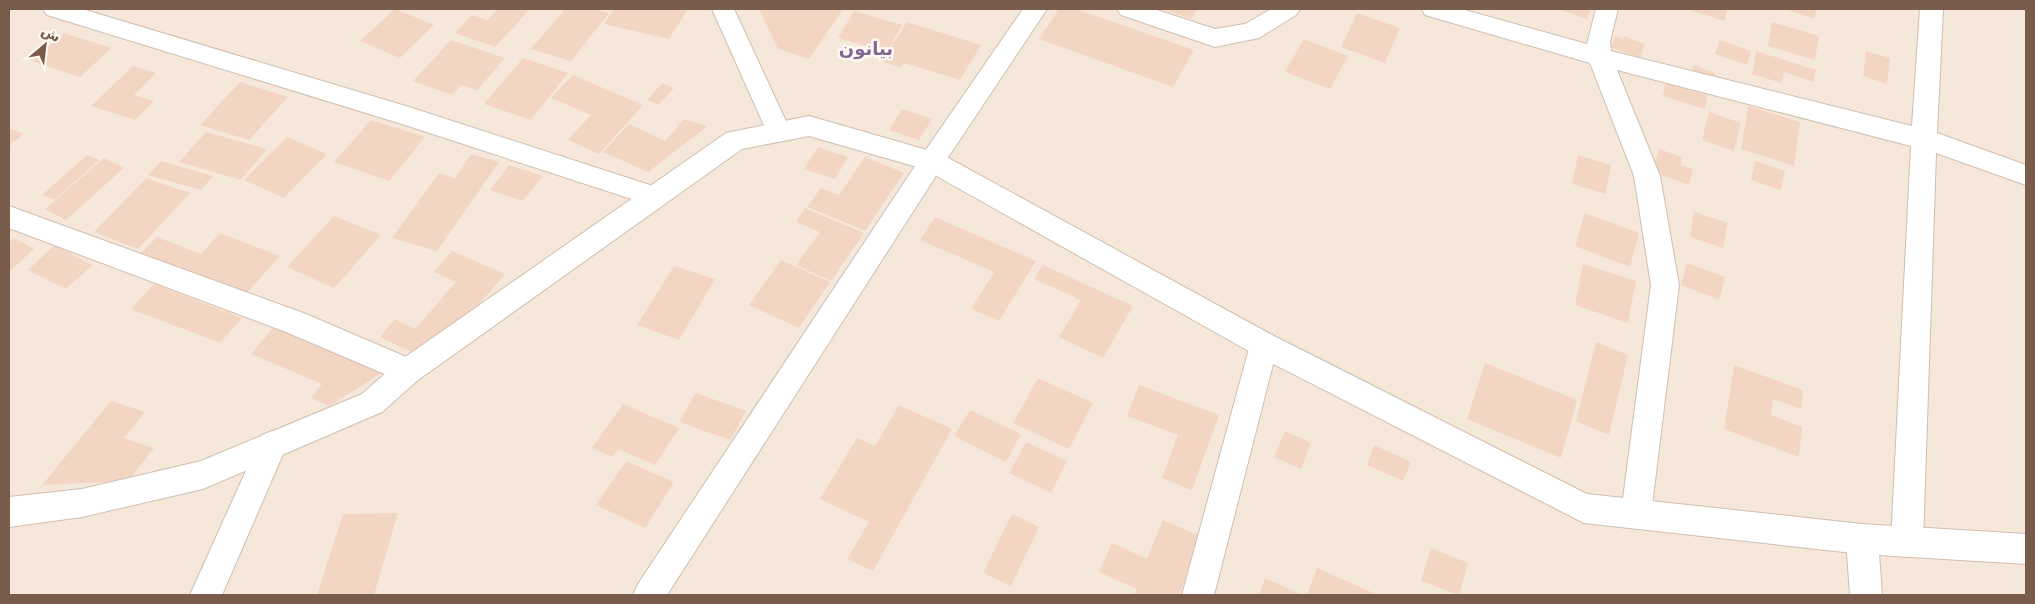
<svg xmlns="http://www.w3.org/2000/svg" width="2035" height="604" viewBox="0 0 2035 604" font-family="'DejaVu Sans','Noto Naskh Arabic',sans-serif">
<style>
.residential{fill:#f5e8da}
.building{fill:#f3d5c3}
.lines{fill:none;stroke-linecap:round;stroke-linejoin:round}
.minor-casing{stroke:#d1beb0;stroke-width:2}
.tertiary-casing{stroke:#d1beb0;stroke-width:2}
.minor{fill:#fff;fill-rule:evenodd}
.tertiary{fill:#fff;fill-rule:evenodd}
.labels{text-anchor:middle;stroke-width:5;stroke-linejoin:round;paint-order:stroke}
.quarter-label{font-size:18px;font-weight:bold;fill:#846695;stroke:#fffaf3}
</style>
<rect width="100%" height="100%" fill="#fdf6ec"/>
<rect class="residential" x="9" y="9" width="2017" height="586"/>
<g class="building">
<polygon points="395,9 434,25 400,58 360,41"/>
<polygon points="498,9 530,9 495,47 455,33 472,15 487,20"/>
<polygon points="565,9 595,9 609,13 571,61 531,49"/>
<polygon points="614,9 688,9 669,39 604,24"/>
<polygon points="759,9 843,9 809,59 778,49"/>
<polygon points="1059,9 1076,9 1194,50 1173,87 1039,39"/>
<polygon points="1164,9 1197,9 1191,19"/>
<polygon points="1558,9 1591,9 1587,19"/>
<polygon points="1686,9 1727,9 1725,21"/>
<polygon points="1785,9 1817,9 1814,19"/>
<polygon points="854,11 902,25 887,52 838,38"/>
<polygon points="1357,13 1400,28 1385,63 1341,47"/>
<polygon points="907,22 981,45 960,80 904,63 901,68 882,61"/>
<polygon points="1772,22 1819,36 1815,60 1768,46"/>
<polygon points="64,33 111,48 80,77 32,61"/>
<polygon points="1615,36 1623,39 1624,36 1645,44 1640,58 1611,47"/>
<polygon points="1304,39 1348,56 1330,89 1285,72"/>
<polygon points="451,40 505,58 477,90 461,85 452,95 413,81"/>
<polygon points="1720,40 1751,51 1747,65 1715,54"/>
<polygon points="1756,51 1816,70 1814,82 1784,72 1782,83 1752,74"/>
<polygon points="1866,51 1890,58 1887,84 1863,76"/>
<polygon points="523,58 568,73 531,120 484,104"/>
<polygon points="1694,65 1715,73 1712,81 1691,74"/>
<polygon points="133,66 156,73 134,95 154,101 135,120 91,106"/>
<polygon points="573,75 643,105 599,154 568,140 591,115 551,98"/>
<polygon points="240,82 288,97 249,140 200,125"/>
<polygon points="662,83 674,88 659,105 647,100"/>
<polygon points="1665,83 1707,95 1705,109 1663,96"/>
<polygon points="1748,106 1800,122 1794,166 1741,149"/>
<polygon points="902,109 932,119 919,140 889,130"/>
<polygon points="1709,112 1741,123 1734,151 1702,140"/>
<polygon points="684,119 708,126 648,172 603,152 629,124 665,141"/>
<polygon points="371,120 425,137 389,181 334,162"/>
<polygon points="9,128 23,134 9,146"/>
<polygon points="206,132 267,149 241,180 179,162"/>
<polygon points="287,137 327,154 284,198 244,180"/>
<polygon points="818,147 848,157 835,179 804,169"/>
<polygon points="1659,149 1682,157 1681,165 1693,169 1689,185 1652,172"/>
<polygon points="471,154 499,162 437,251 392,238 439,173 455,178"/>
<polygon points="87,155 99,160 54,200 42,195"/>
<polygon points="1578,155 1611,165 1606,194 1572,184"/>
<polygon points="865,157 904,173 865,231 807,207 821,188 839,195"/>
<polygon points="104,158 124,168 66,220 45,209"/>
<polygon points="161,161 213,176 201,190 148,175"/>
<polygon points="1755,161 1785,171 1781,190 1751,180"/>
<polygon points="509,165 543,176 523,201 490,190"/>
<polygon points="146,178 190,193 138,249 94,232"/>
<polygon points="805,208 864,233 831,281 796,265 820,232 796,222"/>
<polygon points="1694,212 1728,223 1723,248 1690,237"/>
<polygon points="1585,213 1639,233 1630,267 1575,246"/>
<polygon points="334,216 381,235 334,288 287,267"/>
<polygon points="935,217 1036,261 999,321 971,309 994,272 920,240"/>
<polygon points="220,233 280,256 244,296 140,254 157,237 201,254"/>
<polygon points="14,238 34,249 9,272 9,243"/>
<polygon points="55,245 92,265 66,289 28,270"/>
<polygon points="452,251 505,274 472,312 414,353 380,337 395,319 415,329 456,282 434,272"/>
<polygon points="781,260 830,282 799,328 749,305"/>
<polygon points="1687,263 1725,277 1719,300 1681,285"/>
<polygon points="1583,264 1636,281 1628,323 1575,305"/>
<polygon points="1043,265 1133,306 1103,358 1059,337 1081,300 1034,279"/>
<polygon points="674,266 715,279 679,340 637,325"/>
<polygon points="154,284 242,318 220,343 131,309"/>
<polygon points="273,328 382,373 329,406 311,398 322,384 251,354"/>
<polygon points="1596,342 1628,355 1609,435 1576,421"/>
<polygon points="1485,363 1577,400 1561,458 1467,419"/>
<polygon points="1734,365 1803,390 1801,409 1773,399 1771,415 1802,427 1799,457 1724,429"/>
<polygon points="1038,378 1093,403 1069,449 1013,423"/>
<polygon points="1139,385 1219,415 1192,490 1162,478 1178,435 1127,416"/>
<polygon points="696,393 746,411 730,440 679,422"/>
<polygon points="111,401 145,412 124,438 154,448 128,481 42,485"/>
<polygon points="623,404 679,428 655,465 618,449 612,457 592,448"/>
<polygon points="899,405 952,429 873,571 847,559 869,522 820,499 857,438 875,446"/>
<polygon points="970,410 1021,434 1006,462 954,436"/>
<polygon points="1285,431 1311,443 1301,469 1274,457"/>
<polygon points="1026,442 1067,461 1051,493 1009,473"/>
<polygon points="1374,445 1411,462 1403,481 1367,465"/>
<polygon points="626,461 674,482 645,528 596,505"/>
<polygon points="398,513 374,595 317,595 343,514"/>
<polygon points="1012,514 1039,527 1011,586 983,573"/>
<polygon points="1163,520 1202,537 1179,595 1134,595 1137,589 1099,572 1112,543 1147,559"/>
<polygon points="1431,548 1468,563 1459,595 1421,581"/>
<polygon points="1317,568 1378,595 1307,595"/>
<polygon points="1265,578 1302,595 1259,595"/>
</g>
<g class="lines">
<g class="minor-casing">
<g id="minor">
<polygon points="43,9 82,9 409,107 656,187 665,190 669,197 665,204 656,207 405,125 47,15"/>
<polygon points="712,9 734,9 791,132 788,139 779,142 770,139"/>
<polygon points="1023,9 1047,9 941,168 667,595 633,595 638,584 923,154"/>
<polygon points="1117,9 1154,9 1215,29 1245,24 1271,9 1300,9 1296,15 1259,38 1215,47 1121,15"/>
<polygon points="1422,9 1461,9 1587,44 1596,9 1618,9 1610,41 1611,51 1912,126 1920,9 1943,9 1937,133 2026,165 2026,185 1936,153 1923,542 1918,553 1907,557 1896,553 1891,542 1911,146 1617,70 1660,176 1679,285 1651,514 1647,524 1636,529 1625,524 1621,514 1651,285 1634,176 1590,63 1425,15"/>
<polygon points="9,206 306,314 418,362 422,371 418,380 408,384 286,332 9,228"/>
<polygon points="1264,333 1274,336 1278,345 1214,595 1182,595 1250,345 1254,336"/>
<polygon points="272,431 282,435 287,445 222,595 190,595 262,435"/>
<polygon points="1862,524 1873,528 1878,539 1882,595 1850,595 1846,539 1851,528"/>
</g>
</g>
<g class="tertiary-casing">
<polygon id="tertiary" points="809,116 941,154 1274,336 1587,494 1862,524 2026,534 2026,564 1862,554 1584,523 1254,354 924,169 809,136 742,149 418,380 382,412 203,489 82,517 9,527 9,497 82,489 201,461 362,394 398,362 726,133"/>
</g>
<use href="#minor" class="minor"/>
<use href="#tertiary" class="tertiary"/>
</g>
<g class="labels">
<g class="quarter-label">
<text x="866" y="55">بيانون</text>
</g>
</g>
<rect width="2035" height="604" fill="none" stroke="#7a5c4d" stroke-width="20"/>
<g transform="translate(45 45) rotate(28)" stroke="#fffaf3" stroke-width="4" paint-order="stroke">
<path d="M0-4L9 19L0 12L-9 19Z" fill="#7a5c4d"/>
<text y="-8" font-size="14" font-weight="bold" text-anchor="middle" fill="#7a5c4d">ش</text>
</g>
</svg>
